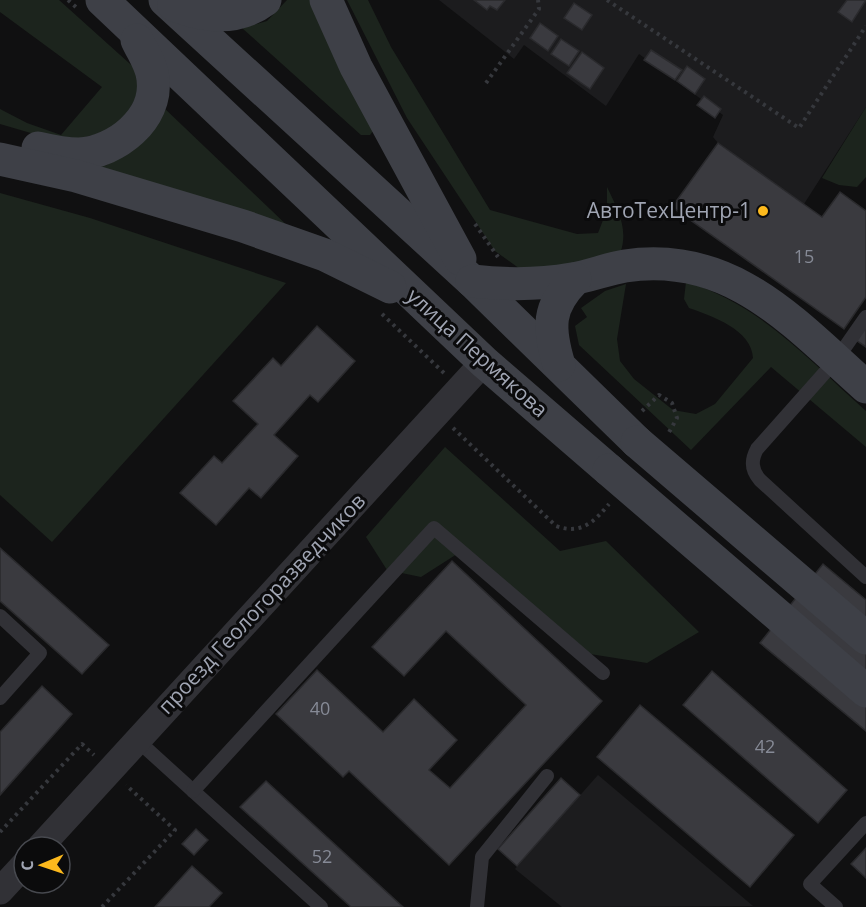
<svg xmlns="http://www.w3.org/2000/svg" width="866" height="907" viewBox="0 0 866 907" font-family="'Open Sans',sans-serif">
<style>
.built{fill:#1c1c1e}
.green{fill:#1c241d}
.building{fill:#3a3a3f;stroke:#2a2a2d;stroke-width:1.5}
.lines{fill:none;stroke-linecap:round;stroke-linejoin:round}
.path{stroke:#36383d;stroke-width:4;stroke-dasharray:3 4.5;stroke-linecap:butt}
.lane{stroke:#313136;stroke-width:14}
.street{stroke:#313136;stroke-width:27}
.secondary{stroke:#3e4047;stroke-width:33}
.secondary-bridge{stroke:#3e4047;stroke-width:33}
.poi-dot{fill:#fcb91d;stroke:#0b0b0c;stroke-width:2}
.labels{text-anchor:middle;stroke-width:6;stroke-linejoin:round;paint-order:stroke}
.number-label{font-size:18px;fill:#868a96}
.poi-label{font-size:21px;fill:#a0a5b3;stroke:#0b0b0c;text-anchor:end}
.street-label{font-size:21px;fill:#a0a5b3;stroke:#0b0b0c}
</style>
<rect width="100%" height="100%" fill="#101011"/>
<g class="built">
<polygon points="439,0 866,0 866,107 804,204 718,143 713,137 723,115 639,54 606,106 524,45 514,59"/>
<polygon points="598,775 753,906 562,907 515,869"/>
</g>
<g class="green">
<polygon points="0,0 59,0 139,72 139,93 117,129 73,140 41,136 0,124 0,109 27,123 61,135 102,87 0,12"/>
<polygon points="287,0 310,0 373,131 370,135 361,135 242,28 267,21"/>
<path d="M 347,0 L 368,0 L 391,47 L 490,210 L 577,234 L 598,233 L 607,210 L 607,187 C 618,210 629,229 620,254 L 596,263 L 520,269 L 495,251 L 407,118 Z"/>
<polygon points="162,106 295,233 96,168 107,165"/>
<polygon points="866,107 866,177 857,187 839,185 822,178"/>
<polygon points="0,193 90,218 286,283 52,542 0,495"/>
<path d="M 686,282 C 759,303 811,362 866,411 L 866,447 L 771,367 L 691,450 L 579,345 L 575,326 L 587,317 L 581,308 L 605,291 L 626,284 L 617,339 L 620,361 L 634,379 L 673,410 L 696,414 L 715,404 L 753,358 C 752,330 712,316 689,308 L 684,299 Z"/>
<polygon points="445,447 560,551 606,541 699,632 647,663 571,651 457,554 421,577 387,570 366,537"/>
</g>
<g class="building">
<polygon points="474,0 505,0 497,10 490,6 487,10"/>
<polygon points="847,0 866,0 852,22 838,12"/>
<polygon points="574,3 592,15 582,30 564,18"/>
<polygon points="540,23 558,36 548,51 530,38"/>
<polygon points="561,39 579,51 569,66 551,54"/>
<polygon points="651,50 682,70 675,80 644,60"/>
<polygon points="582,52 604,68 590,89 567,73"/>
<polygon points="687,66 705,79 695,94 677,81"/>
<polygon points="704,96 721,109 715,118 697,105"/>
<polygon points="718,143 822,217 840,192 866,211 866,297 844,329 672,207"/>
<polygon points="866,321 866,347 853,338"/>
<polygon points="317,326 355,361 318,402 310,395 274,435 298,456 261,498 249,488 216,525 180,493 214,456 222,463 258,424 233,401 273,358 281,366"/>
<polygon points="0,548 109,645 82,674 0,601"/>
<polygon points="452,561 602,701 449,865 349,771 343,777 276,714 317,670 383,732 414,699 457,740 429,770 450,788 526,705 446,631 404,676 372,647"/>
<polygon points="823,564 866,600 866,731 760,643"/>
<polygon points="712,671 847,790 818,823 683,705"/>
<polygon points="42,686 72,714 0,795 0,732"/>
<polygon points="640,705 794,835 750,887 597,757"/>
<polygon points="561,778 580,795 517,866 498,849"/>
<polygon points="266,781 403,907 351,907 240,807"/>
<polygon points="196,829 208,840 194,855 182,844"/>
<polygon points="866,848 866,878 851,864"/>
<polygon points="192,866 222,893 209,907 155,907"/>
</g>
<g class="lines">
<g class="path">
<polyline points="68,0 77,8"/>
<polyline points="607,0 799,128 866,26"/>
<polyline points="486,83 539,9 538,0"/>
<polyline points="475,224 498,257"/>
<polyline points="382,314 444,373"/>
<polyline points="642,411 659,395 672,403 677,418 668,434"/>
<path d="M 453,428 L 556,526 C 581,535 594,522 609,504"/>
<polyline points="0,832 82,744 94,755"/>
<polyline points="102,907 175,830 126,785"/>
</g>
<g class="lane">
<path d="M 866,317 L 836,360 L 757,449 C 751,460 751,470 760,480 L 866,577"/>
<polyline points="0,616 40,653 0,698"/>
<polyline points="137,740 321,907"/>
<polyline points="193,791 434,528 603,673"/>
<polyline points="477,907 482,857 547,776"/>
<polyline points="836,907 810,884 866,823"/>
</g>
<g class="street">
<polyline points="40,847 484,362"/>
<polyline points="0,891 24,865"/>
</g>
<g class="secondary">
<polyline points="102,0 484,362 609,470"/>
<polyline points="165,0 472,281 637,442"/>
<polyline points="326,0 356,67 460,259"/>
<path d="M 174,5 C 205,17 237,21 265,0"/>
<path d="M 38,148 C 51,151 66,154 79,154 C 116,152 158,119 153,79 C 152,65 143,53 137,40"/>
<polyline points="0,159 76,176 243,226 325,255 390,287"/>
<path d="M 472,281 C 507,285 538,285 572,279 C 590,276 607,269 625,266 C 731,250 793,322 866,387"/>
<path d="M 559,365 C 548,328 547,307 575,279"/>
</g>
<g class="secondary-bridge">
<polyline points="637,442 866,638"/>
<polyline points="609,470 866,691"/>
</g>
</g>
<circle class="poi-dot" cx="763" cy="211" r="6"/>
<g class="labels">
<g class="number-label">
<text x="804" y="263">15</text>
<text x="320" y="715">40</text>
<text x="765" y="753">42</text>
<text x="322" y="863">52</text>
</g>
<g class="poi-label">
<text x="751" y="218">АвтоТехЦентр-1</text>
</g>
<g class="street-label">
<text transform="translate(477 353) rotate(42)" y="7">улица Пермякова</text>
<text transform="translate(262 604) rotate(-47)" y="7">проезд Геологоразведчиков</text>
</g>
</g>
<g transform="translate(42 865) rotate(268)"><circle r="28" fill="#0b0b0c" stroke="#47494f" stroke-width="1.5"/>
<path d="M0-4.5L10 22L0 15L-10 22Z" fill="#fcb91d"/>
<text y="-9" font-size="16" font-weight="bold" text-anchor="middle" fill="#a0a5b3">С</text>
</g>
</svg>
